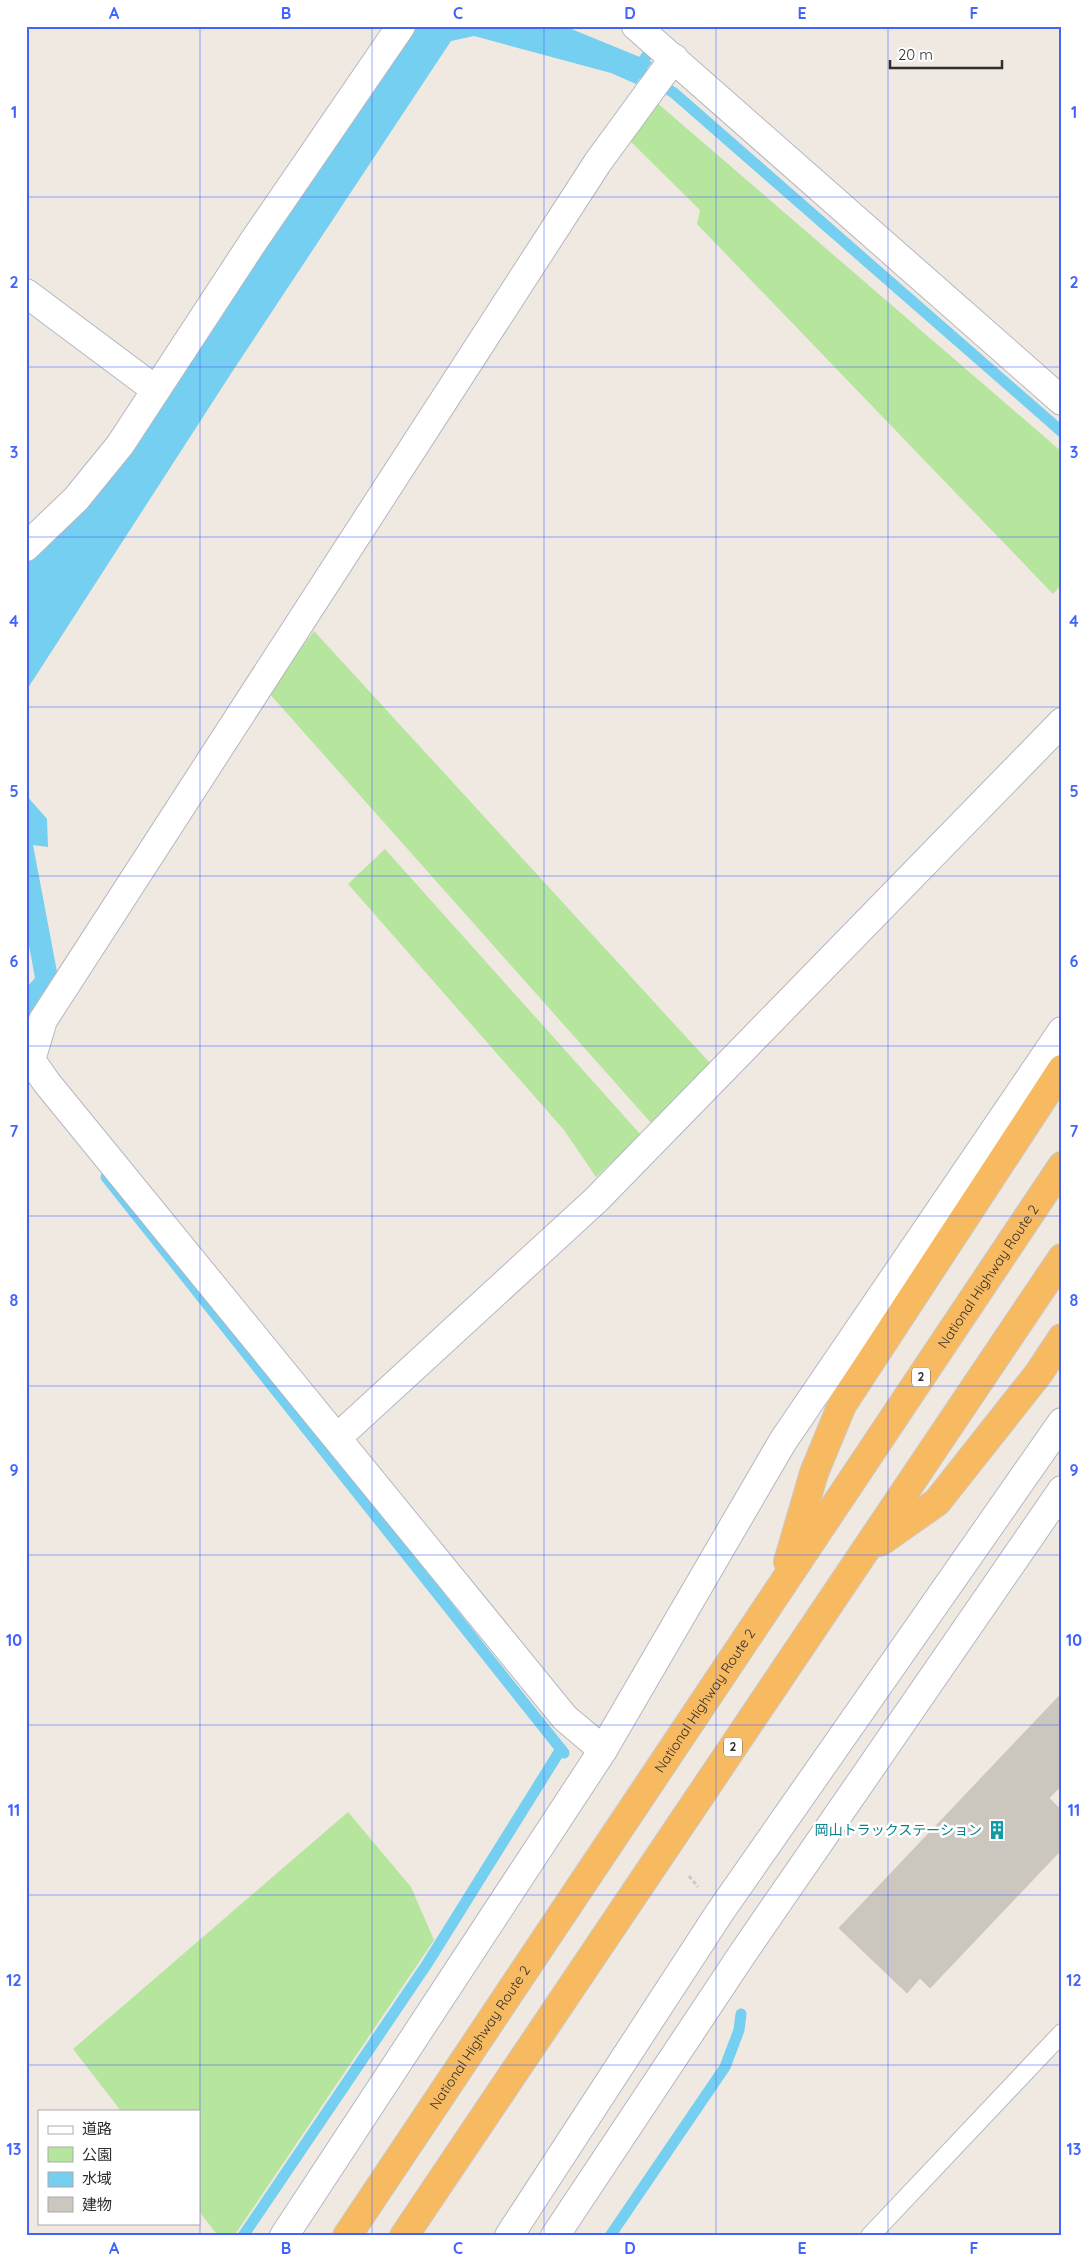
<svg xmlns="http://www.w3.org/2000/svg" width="1088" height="2262" viewBox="0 0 1088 2262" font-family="Quicksand,'Noto Sans JP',sans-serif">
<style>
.green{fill:#b6e59e}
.water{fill:#75cff0}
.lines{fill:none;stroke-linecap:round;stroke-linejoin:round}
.stream{stroke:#75cff0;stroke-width:11}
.building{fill:#cbc7bf;stroke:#cbc5ba}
.service-casing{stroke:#b4b7c1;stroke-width:20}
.minor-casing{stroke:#b4b7c1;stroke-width:30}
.trunk-casing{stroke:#c9c9c9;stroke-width:30}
.path{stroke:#c9c9c9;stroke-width:3;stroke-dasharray:4 2.5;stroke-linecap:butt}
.service{stroke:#fff;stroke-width:18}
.minor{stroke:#fff;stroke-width:28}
.trunk{stroke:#f8ba60;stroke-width:28}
.grid{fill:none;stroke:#4264fb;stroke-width:1;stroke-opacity:0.55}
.labels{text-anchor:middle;stroke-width:5;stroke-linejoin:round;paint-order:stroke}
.shield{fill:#fff;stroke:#6d6d6d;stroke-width:1}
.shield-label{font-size:12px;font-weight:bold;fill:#2e2e2e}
.street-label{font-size:14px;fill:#2e2e2e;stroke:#fff}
.culture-label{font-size:14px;fill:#0d838f;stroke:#fff;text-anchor:end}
.neatline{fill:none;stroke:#4264fb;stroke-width:2}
.grid-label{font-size:16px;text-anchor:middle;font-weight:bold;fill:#4264fb}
</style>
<rect width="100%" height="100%" fill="#efe9e1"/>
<g class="green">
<polygon points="655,101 1062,452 1062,584 1053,594 697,224 700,210 628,139"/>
<polygon points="314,631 710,1063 652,1124 268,692"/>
<polygon points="385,849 641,1135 596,1177 564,1130 348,884"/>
<polygon points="348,1812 411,1887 434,1940 234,2236 218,2236 199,2211 199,2111 121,2111 73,2049"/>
</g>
<g class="water">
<polygon points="408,26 564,26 652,62 636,84 611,73 474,36 451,41 232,372 26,691 26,560 34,554"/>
<polygon points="26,795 47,819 48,847 33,845 58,977 26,1019 26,988 35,978 26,929"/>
</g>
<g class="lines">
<g class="stream">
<polyline points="631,66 674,93 1062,432"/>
<polyline points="637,70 652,48"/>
<polyline points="106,1177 564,1753"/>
<polyline points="243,2236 427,1964 561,1749"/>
<polyline points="610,2236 725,2067 739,2030 741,2014"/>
</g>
</g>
<polygon class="building" points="1062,1693 1062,1785 1049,1798 1062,1811 1062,1849 930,1988 920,1978 907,1993 839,1928"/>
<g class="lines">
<g class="service-casing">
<polyline id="service" points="870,2236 1062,2033"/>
</g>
<g class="minor-casing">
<g id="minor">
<polyline points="636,26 1062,401"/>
<polyline points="26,293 156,390"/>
<polyline points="26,547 76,499 120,445 253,242 401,26"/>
<polyline points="26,1053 47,1083 565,1718 603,1750"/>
<polyline points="26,1067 31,1060 43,1020 598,162 674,58"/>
<polyline points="338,1437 596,1200 1062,722"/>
<polyline points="284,2236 603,1750 783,1441 1062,1031"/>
<polyline points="509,2236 720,1912 1062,1422"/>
<polyline points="555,2236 743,1953 1062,1490"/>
</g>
</g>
<g class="trunk-casing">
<g id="trunk">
<polyline points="880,1542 937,1502 1039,1373 1062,1338"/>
<polyline points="788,1562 814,1473 842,1405 1062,1069"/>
<path id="s1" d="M 347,2236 L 1062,1166"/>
<path d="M 404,2236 C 622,1909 844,1585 1062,1258"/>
</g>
</g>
<polyline class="path" points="689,1876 698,1887"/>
<use href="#service" class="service"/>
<use href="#minor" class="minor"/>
<use href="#trunk" class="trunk"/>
</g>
<path class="grid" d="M 200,26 L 200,2236M 372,26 L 372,2236M 544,26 L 544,2236M 716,26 L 716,2236M 888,26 L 888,2236M 26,197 L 1062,197M 26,367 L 1062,367M 26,537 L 1062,537M 26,707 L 1062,707M 26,876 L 1062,876M 26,1046 L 1062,1046M 26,1216 L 1062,1216M 26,1386 L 1062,1386M 26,1555 L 1062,1555M 26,1725 L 1062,1725M 26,1895 L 1062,1895M 26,2065 L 1062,2065"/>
<defs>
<g id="building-bare" transform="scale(1.5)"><path d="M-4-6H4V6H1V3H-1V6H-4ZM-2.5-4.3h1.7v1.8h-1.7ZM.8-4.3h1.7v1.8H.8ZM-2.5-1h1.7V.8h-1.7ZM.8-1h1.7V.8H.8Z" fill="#0f9aa8" stroke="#fff" stroke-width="2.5" paint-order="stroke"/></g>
</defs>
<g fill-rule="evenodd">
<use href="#building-bare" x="997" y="1830"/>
</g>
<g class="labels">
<g class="shield">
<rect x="912" y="1367.5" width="18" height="19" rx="4"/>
<rect x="724" y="1737.5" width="18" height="19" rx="4"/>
</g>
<g class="shield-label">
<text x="921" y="1381">2</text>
<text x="733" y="1751">2</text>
</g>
<g class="street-label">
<text dy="5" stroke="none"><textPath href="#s1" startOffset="1154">National Highway Route 2</textPath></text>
<text dy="5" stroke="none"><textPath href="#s1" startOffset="644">National Highway Route 2</textPath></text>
<text dy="5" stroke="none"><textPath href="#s1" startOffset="239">National Highway Route 2</textPath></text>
</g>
<g class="culture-label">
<text x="982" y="1835">岡山トラックステーション</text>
</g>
</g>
<rect width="1088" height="2262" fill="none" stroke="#ffffff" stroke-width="55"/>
<rect x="38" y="2110" width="162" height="115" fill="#ffffff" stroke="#ababab"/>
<rect x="48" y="2126" width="25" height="8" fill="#ffffff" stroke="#ababab"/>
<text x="82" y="2134" font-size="15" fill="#2e2e2e">道路</text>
<rect x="48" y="2147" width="25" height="15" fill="#b6e59e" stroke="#ababab"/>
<text x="82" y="2160" font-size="15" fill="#2e2e2e">公園</text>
<rect x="48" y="2172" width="25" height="15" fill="#75cff0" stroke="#ababab"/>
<text x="82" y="2184" font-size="15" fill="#2e2e2e">水域</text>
<rect x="48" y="2197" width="25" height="15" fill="#cbc7bf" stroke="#ababab"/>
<text x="82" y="2210" font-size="15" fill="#2e2e2e">建物</text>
<path d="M890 60v8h112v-8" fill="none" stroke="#2e2e2e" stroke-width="2.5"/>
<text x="898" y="60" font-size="15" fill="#2e2e2e" stroke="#ffffff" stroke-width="4" paint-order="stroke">20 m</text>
<rect x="28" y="28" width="1032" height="2206" class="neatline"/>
<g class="grid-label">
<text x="114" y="19">A</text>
<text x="286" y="19">B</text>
<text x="458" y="19">C</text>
<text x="630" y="19">D</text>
<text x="802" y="19">E</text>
<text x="974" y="19">F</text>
<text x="14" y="118">1</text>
<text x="1074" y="118">1</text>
<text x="14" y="288">2</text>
<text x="1074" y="288">2</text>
<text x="14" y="458">3</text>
<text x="1074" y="458">3</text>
<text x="14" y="627">4</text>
<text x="1074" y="627">4</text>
<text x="14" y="797">5</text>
<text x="1074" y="797">5</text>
<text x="14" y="967">6</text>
<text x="1074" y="967">6</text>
<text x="14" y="1137">7</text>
<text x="1074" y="1137">7</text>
<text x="14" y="1306">8</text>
<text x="1074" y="1306">8</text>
<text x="14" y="1476">9</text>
<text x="1074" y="1476">9</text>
<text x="14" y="1646">10</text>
<text x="1074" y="1646">10</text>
<text x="14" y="1816">11</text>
<text x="1074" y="1816">11</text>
<text x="14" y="1986">12</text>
<text x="1074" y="1986">12</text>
<text x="14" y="2155">13</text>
<text x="1074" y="2155">13</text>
<text x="114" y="2254">A</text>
<text x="286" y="2254">B</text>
<text x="458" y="2254">C</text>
<text x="630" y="2254">D</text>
<text x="802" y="2254">E</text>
<text x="974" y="2254">F</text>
</g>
</svg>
